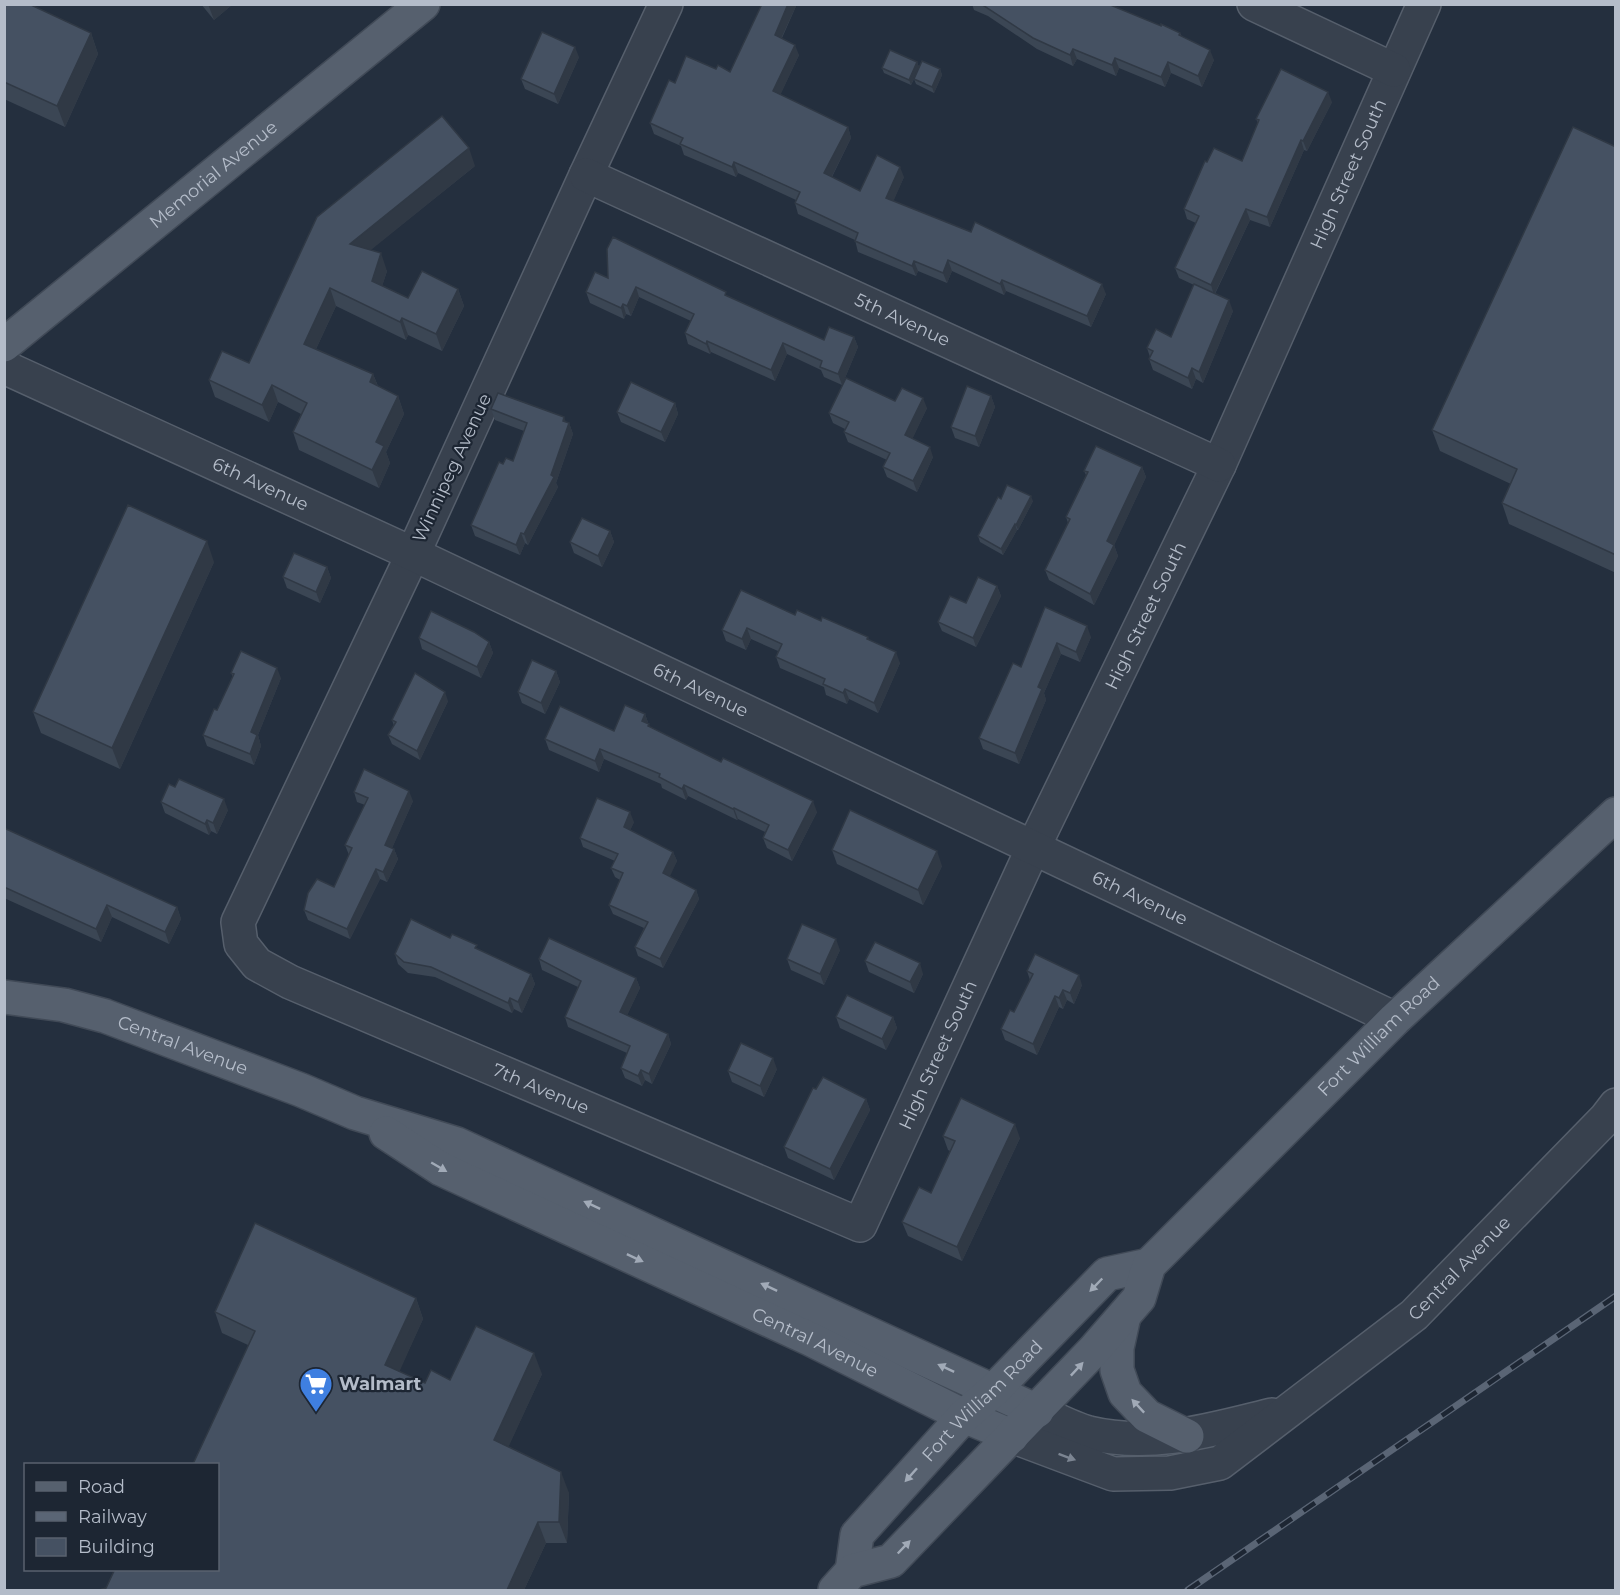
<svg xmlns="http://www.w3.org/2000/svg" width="1620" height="1595" viewBox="0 0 1620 1595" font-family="Montserrat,sans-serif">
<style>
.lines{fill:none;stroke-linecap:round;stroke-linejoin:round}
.minor-casing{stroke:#565f6c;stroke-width:36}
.major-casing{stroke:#414a57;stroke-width:36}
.minor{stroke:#38414e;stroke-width:33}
.major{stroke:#56606e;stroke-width:33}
.rail-casing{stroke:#5a6575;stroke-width:7}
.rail{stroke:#1d2633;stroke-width:4.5;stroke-dasharray:14;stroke-linecap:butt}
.wall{fill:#3b4654}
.shaded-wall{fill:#303945}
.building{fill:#455162;stroke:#303945;stroke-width:1.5}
.oneway{fill:#a1aab7}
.oneway2{fill:#7c8592}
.labels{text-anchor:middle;stroke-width:4.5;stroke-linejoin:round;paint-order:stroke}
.street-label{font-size:18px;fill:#b4bcc9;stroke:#1d2633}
.poi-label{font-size:18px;font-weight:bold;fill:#b4bcc9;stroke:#1d2633;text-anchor:start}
</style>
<rect width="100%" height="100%" fill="#242f3e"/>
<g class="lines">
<g class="minor-casing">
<g id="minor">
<path id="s1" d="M 666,4 L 586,175 L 413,554 L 238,922 L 241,944 L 257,964 L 290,982 L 860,1225 L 1033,848 L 1219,465 L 1424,4"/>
<polyline points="1254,4 1394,70"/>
<path id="s2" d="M 586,175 L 1219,465"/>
<path id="s3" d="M 4,367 L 413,554 L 1395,1019"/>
<path d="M 1037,1411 C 1053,1418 1071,1428 1089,1433 C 1152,1448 1211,1430 1272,1415"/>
<path id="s4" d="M 1012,1436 L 1113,1474 L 1170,1473 L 1220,1463 L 1414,1315 L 1606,1118 L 1616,1105"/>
</g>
</g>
<g class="major-casing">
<g id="major">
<path id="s5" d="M 4,345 L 423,4"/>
<path id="s6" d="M 4,997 L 64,1005 L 105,1016 L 301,1090 L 355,1113 L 457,1144 L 1037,1411"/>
<path id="s7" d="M 386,1133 L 441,1169 L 810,1339 L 964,1416 L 1012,1436"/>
<polyline points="1124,1316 1117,1348 1117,1370 1125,1393 1147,1416 1187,1436"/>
<path id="s8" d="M 852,1571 L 857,1535 L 964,1416 L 994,1390 L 1107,1274 L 1149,1265"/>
<path id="s9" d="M 835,1590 L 852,1571 L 891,1561 L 1093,1351 L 1139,1298 L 1149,1265 L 1395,1019 L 1616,814"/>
</g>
</g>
<use href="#minor" class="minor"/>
<use href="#major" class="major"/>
<g class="rail-casing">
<polyline id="rail" points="1188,1590 1616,1296"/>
</g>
<use href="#rail" class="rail"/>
</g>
<g class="wall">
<polygon points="4,4 91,33 98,54 65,127 4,99"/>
<polygon points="201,4 233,4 214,20"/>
<polygon points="762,4 797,4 782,38 799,55 780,95 848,127 851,138 832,177 860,191 904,177 893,201 1106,294 1091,327 1006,291 1004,295 952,271 947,283 918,271 916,276 858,252 855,240 798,214 795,203 796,200 738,173 736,177 684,155 681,146 654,134 650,123 675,83 716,69 730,72"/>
<polygon points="972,4 1108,4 1161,26 1180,33 1182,37 1214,60 1202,87 1171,73 1165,87 1119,68 1116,76 1077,59 1073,66 1037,49 988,16 974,10"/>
<polygon points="579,57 558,104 525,89 521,79"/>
<polygon points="917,62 919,67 940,69 942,75 934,93 916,84 914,79 911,85 884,73 882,68"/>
<polygon points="1332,102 1307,151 1304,150 1270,227 1250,220 1215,294 1233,311 1203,383 1196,379 1192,389 1153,370 1149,359 1150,357 1147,348 1171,337 1194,285 1179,278 1175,268 1196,223 1187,219 1184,209 1207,162 1242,161 1258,123 1256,119"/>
<polygon points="1616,147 1616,573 1509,524 1502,503 1511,484 1440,451 1432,430"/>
<polygon points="475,166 370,250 387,271 382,286 408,298 458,289 464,306 442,351 408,335 406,340 336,306 316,349 373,374 378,386 398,396 404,414 386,452 390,463 379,488 299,450 293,432 301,414 278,402 269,422 215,397 209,380 249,363 317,217"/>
<polygon points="608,278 728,296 824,340 854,337 858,347 842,385 824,377 821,370 787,354 775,381 711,352 710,354 688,344 685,333 691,321 639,297 631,316 626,314 624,319 590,303 586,292"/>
<polygon points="991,396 995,407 979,447 955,438 951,427"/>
<polygon points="895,401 927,408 912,439 933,457 917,492 887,477 883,467 887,460 848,442 844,432 845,429 833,423 829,413"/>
<polygon points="675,403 678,414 665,442 621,422 617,412"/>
<polygon points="491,409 566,422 569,423 573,434 556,483 558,487 528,545 525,543 520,555 475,536 471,525 503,464 513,461 524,431 495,420"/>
<polygon points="1142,467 1146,477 1114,545 1118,556 1094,605 1049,580 1045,570 1068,523 1066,517 1086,475 1084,471"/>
<polygon points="1001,499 1033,501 1018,530 1017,530 1003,555 980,542 978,536"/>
<polygon points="610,531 614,542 602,567 574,553 570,542"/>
<polygon points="214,562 120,769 41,733 33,712"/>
<polygon points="327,567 331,578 320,603 287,588 283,577"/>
<polygon points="997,586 1001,596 976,647 942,631 938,622 966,603"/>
<polygon points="1045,607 1091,637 1080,662 1061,654 1044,693 1046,700 1019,764 983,749 979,738 1021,667"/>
<polygon points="795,615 821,621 868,637 869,641 900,663 878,713 849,699 847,704 826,695 824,687 780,668 776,657 778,651 751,639 746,650 726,641 722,630"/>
<polygon points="419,638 489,642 493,653 481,678 422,649"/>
<polygon points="556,671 560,682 545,714 522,703 518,692"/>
<polygon points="231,673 281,678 258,735 261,746 254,765 207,746 203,735 217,710 233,677"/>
<polygon points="448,701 420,760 392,744 388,735 394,726 392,720"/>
<polygon points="645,714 650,728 817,812 792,861 767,848 763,838 765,832 738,819 737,820 688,796 686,800 662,788 661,784 604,759 599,772 549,750 545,739 614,731"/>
<polygon points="354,792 413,801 392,848 394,849 398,859 387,882 380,879 350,939 308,920 304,910 334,887 349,855 345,845 365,805 357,802"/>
<polygon points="161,802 228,810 217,834 211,831 209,835 165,813"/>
<polygon points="634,822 630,830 673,852 677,861 669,876 696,890 699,899 663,968 638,956 635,947 644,928 613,914 609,905 620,880 615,877 611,868 615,861 583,847 580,838"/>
<polygon points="4,828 177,907 181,919 169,944 112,917 101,942 4,898"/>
<polygon points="832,850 942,866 923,905 837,864"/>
<polygon points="450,938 478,949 531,974 535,984 522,1013 514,1009 512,1013 435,977 408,973 398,964 395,954"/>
<polygon points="840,950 824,985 791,970 787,959"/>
<polygon points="539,959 636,978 640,988 627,1015 668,1034 671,1044 652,1084 645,1080 642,1086 625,1078 621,1068 627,1053 568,1027 565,1017 578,987 542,970"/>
<polygon points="865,961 923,974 914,993 869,972"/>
<polygon points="1027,971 1082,985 1074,1004 1067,1000 1063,1009 1059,1007 1037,1055 1005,1040 1001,1029 1014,1012 1030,980"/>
<polygon points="836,1017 893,1017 897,1028 886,1050 840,1028"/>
<polygon points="777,1069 764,1097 732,1082 728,1071"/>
<polygon points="816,1089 866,1099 870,1110 834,1180 788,1158 784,1147"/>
<polygon points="943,1136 1020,1138 962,1261 908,1236 902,1222 931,1193 950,1151 948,1150"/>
<polygon points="416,1298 423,1319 399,1371 425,1383 450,1380 542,1374 508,1447 569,1493 567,1543 546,1543 524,1590 99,1590 106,1588 218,1569 248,1345 222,1333 215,1312"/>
</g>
<g class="shaded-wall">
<polygon points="208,4 233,4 214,20"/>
<polygon points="788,4 797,4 778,45 775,35"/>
<polygon points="91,33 98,54 65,127 57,106"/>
<polygon points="795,45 799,55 777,102 773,91"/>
<polygon points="575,47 579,57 558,104 554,94"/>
<polygon points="1073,49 1077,59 1073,66 1070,55"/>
<polygon points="1210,50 1214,60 1202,87 1198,76"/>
<polygon points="1115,58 1119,68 1116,76 1112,65"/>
<polygon points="917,62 919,67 911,85 909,80"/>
<polygon points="1168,62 1171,73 1165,87 1161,77"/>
<polygon points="940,69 942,75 934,93 932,87"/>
<polygon points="1328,92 1332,102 1307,151 1303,141"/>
<polygon points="848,127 851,138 828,184 824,173"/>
<polygon points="1301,140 1304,150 1270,227 1267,217"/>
<polygon points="469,148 475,166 356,262 350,244"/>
<polygon points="734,162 738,173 736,177 732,167"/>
<polygon points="900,167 904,177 890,209 886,198"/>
<polygon points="1246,209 1250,220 1214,295 1211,285"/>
<polygon points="381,253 387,271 378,299 372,281"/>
<polygon points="948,260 952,271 947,283 943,273"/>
<polygon points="914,261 918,271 916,276 912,266"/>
<polygon points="1002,280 1006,291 1004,295 1000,284"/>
<polygon points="1102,284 1106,294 1091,327 1087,316"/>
<polygon points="636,287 639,297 631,316 627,306"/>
<polygon points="330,288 336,306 310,362 304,344"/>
<polygon points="458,289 464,306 442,351 436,334"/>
<polygon points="1229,300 1233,311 1203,383 1199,372"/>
<polygon points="623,304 626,314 624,319 621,308"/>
<polygon points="402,318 408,335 406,340 400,322"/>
<polygon points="854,337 858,347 842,385 838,374"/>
<polygon points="707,341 711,352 710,354 706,344"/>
<polygon points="783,343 787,354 775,381 771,370"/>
<polygon points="1192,368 1196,379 1192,389 1188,378"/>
<polygon points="373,374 380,392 370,382"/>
<polygon points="272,385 278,402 269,422 262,405"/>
<polygon points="398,396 404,414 386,452 390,463 379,488 372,470 376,442"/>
<polygon points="991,396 995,407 979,447 975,436"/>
<polygon points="923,398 927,408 909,446 905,435"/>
<polygon points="675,403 678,414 665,442 661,432"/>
<polygon points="564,417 568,427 569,423 573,434 556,483 558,487 528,545 524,534 551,475"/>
<polygon points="930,447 933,457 917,492 913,481"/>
<polygon points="1142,467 1146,477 1111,552 1107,541"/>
<polygon points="1031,496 1033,501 1018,530 1016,525"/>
<polygon points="1015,524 1017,530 1003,555 1001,549"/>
<polygon points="610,531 614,542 602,567 598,556"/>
<polygon points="521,533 525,543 520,555 516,545"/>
<polygon points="207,541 214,562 120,769 112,748"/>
<polygon points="1114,545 1118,556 1094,605 1090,594"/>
<polygon points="327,567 331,578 320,603 316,592"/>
<polygon points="997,586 1001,596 976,647 973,638"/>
<polygon points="1087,626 1091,637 1080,662 1076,652"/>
<polygon points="747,628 751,639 746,650 742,639"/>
<polygon points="489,642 493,653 481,678 477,667"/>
<polygon points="1057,643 1061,654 1044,693 1046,700 1019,764 1015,753 1038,687"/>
<polygon points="896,652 900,663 878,713 874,703"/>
<polygon points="277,668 281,678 258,735 261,746 254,765 250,754 251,732"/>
<polygon points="556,671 560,682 545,714 541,703"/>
<polygon points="845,689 849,699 847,704 843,693"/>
<polygon points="445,692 448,701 420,760 417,751"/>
<polygon points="645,714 649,725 649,724 653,735 642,721"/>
<polygon points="600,749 604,759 599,772 595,761"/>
<polygon points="684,785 688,796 686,800 682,789"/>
<polygon points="409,791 413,801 389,855 385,845"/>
<polygon points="224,799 228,810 217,834 213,823"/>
<polygon points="813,801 817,812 792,861 788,850"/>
<polygon points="734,808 738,819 737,820 733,809"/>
<polygon points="630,812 634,822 627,837 624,827"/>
<polygon points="207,820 211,831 209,835 205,824"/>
<polygon points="394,849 398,859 387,882 383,872"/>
<polygon points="937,851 942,866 923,905 918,890"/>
<polygon points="673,852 677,861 667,883 663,873"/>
<polygon points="376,869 380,879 350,939 347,929"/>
<polygon points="696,890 699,899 663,968 660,959"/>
<polygon points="107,905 112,917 101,942 96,929"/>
<polygon points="177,907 181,919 169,944 165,932"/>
<polygon points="836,939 840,950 824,985 820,974"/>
<polygon points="920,963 923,974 914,993 910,982"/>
<polygon points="531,974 535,984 522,1013 518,1002"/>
<polygon points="1079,975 1082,985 1074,1004 1070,993"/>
<polygon points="636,978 640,988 624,1022 620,1012"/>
<polygon points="1063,990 1067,1000 1063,1009 1059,998"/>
<polygon points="1055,996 1059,1007 1037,1055 1033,1044"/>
<polygon points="510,998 514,1009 512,1013 508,1003"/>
<polygon points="893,1017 897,1028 886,1050 882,1039"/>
<polygon points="668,1034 671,1044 652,1084 649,1074"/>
<polygon points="773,1058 777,1069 764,1097 760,1086"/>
<polygon points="641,1070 645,1080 642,1086 638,1076"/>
<polygon points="866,1099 870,1110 834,1180 830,1169"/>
<polygon points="1015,1124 1020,1138 962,1261 957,1247"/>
<polygon points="416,1298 423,1319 393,1386 385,1365"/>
<polygon points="534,1353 542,1374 502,1461 494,1440"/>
<polygon points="561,1472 569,1493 567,1543 559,1522"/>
<polygon points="538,1522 546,1543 524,1590 507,1590"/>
</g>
<g class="building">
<polygon points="4,4 29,4 91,33 57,106 4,82"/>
<polygon points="762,4 788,4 775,35 795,45 773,91 848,127 824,173 860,191 877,155 900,167 886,198 971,232 975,222 1102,284 1087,316 1002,280 1000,284 948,260 943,273 914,261 912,266 855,241 858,233 795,203 800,192 734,162 732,167 680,144 683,138 650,123 669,80 675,83 686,56 716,69 718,65 730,72"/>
<polygon points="981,4 1108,4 1161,26 1161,24 1180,33 1179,35 1210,50 1198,76 1168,62 1161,77 1115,58 1112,65 1073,49 1070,55 1033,38"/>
<polygon points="542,32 575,47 554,94 521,79"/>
<polygon points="890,50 917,62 909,80 882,68"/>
<polygon points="922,61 940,69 932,87 914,79"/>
<polygon points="1281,69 1328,92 1303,141 1301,140 1267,217 1246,209 1211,285 1175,268 1199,216 1184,209 1205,161 1207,162 1214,148 1242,161 1259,120 1256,119"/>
<polygon points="442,116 469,148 350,244 381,253 372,281 408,298 422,271 458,289 436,334 402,318 400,322 330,288 304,344 373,374 370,382 398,396 376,442 384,446 372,470 293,432 307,403 272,385 262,405 209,380 222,351 249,363 317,217"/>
<polygon points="1573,127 1616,147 1616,555 1502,503 1517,469 1432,430"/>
<polygon points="613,237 726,292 725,295 824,340 829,327 854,337 838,374 820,367 822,361 783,343 771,370 707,341 706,344 685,333 694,314 636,287 627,306 623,304 621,308 586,292 595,272 608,278 607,249"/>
<polygon points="1194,284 1229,300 1199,372 1192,368 1188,378 1149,359 1153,351 1147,348 1156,329 1171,337"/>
<polygon points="846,378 895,401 902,388 923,398 905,435 930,447 913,481 883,467 890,453 844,432 849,422 829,413"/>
<polygon points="631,382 675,403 661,432 617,412"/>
<polygon points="967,386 991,396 975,436 951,427"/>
<polygon points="498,393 564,417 563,421 569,423 551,475 554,477 524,534 521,533 516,545 471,525 499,462 503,464 506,458 513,461 527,423 491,409"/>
<polygon points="1096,446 1142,467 1107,541 1114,545 1090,594 1045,570 1070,519 1066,517 1088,472 1084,471"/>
<polygon points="1007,485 1031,496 1016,525 1015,524 1001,549 978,536 998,497 1001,499"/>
<polygon points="128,505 207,541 112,748 33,712"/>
<polygon points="582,518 610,531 598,556 570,542"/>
<polygon points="294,553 327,567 316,592 283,577"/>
<polygon points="978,577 997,586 973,638 938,622 950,596 966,603"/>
<polygon points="741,590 795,615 797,610 821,621 822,617 868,637 867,639 896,652 874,703 845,689 843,693 823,684 825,679 776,657 782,644 747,628 742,639 722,630"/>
<polygon points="1045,607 1087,626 1076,652 1057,643 1038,687 1042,689 1015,753 979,738 1013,663 1021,667"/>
<polygon points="431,611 474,632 489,642 477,667 419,638"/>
<polygon points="241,651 277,668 251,732 257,735 250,754 203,735 214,709 217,710 234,674 231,673"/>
<polygon points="532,660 556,671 541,703 518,692"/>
<polygon points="415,673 445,692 417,751 388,735 396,722 392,720"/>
<polygon points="625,705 645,714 642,721 649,724 648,726 721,762 723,758 813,801 788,850 763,838 769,825 734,808 733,809 684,785 682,789 659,777 660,774 600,749 595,761 545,739 560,706 614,731"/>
<polygon points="364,769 409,791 385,845 394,849 383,872 376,869 347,929 304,910 308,893 317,879 334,887 352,848 345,845 368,798 354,792"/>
<polygon points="179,779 224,799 213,823 207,820 205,824 161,802 169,784 175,787"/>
<polygon points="597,798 630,812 624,827 673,852 663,873 696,890 660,959 635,947 648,922 609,905 623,873 611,868 618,854 580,838"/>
<polygon points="850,810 937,851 918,890 832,850"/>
<polygon points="4,828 177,907 165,932 107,905 96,929 4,887"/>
<polygon points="411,919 450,938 452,934 477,945 475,948 531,974 518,1002 510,998 508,1003 431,967 404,962 395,954"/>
<polygon points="802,924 836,939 820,974 787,959"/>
<polygon points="549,938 636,978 620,1012 668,1034 649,1074 641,1070 638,1076 621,1068 630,1046 565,1017 581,981 539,959"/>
<polygon points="875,942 920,963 910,982 865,961"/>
<polygon points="1035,954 1079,975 1070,993 1063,990 1059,998 1055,996 1033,1044 1001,1029 1010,1010 1014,1012 1033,974 1027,971"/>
<polygon points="847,995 893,1017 882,1039 836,1017"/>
<polygon points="741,1043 773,1058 760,1086 728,1071"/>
<polygon points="823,1077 866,1099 830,1169 784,1147 813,1088 816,1089"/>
<polygon points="961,1098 1015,1124 957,1247 902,1222 919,1187 931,1193 955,1141 943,1136"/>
<polygon points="255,1223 416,1298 385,1365 425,1383 431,1370 450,1380 476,1326 534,1353 494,1440 561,1472 559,1522 538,1522 507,1590 99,1590 106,1588 115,1569 218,1569 218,1464 193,1464 255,1331 215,1312"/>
</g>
<defs><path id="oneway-solid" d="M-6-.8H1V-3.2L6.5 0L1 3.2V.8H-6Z" transform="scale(1.5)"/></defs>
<g class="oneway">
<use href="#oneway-solid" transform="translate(439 1167) rotate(30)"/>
<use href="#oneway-solid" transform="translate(592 1205) rotate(-155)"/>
<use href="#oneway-solid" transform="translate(635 1258) rotate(25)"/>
<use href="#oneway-solid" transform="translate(1096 1285) rotate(134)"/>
<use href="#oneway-solid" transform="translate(769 1287) rotate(-155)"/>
<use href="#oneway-solid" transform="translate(946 1368) rotate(-155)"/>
<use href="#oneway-solid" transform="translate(1077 1369) rotate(-47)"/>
<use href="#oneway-solid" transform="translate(1138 1406) rotate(-133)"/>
<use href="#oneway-solid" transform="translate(911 1475) rotate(132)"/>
<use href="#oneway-solid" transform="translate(904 1547) rotate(-46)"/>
</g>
<use class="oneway2" href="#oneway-solid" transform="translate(1067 1457) rotate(20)"/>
<defs>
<g id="supermarket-pin" transform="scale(1.725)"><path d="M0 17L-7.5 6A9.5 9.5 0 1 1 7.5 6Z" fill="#3f7fe0" stroke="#1d2633"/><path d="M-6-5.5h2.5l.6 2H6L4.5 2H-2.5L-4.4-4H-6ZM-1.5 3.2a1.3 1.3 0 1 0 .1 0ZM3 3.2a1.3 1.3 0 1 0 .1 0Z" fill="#fff"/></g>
</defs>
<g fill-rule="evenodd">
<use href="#supermarket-pin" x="316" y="1384"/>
</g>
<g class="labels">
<g class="street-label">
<text dy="6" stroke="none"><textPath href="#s1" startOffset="2877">High Street South</textPath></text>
<text dy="6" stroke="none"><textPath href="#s5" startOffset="270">Memorial Avenue</textPath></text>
<text dy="6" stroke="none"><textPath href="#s2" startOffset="348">5th Avenue</textPath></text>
<text transform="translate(452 468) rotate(-65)" y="6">Winnipeg Avenue</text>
<text dy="6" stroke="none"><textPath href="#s3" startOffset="282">6th Avenue</textPath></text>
<text dy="6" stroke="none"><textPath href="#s1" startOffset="2391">High Street South</textPath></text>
<text dy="6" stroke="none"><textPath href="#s3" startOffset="768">6th Avenue</textPath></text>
<text dy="6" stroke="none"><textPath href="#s3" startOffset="1254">6th Avenue</textPath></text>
<text dy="6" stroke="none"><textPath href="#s9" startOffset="786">Fort William Road</textPath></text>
<text dy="6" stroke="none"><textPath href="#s6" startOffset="186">Central Avenue</textPath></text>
<text dy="6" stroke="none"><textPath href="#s1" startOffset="1905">High Street South</textPath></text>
<text dy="6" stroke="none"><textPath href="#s1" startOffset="1371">7th Avenue</textPath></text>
<text dy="6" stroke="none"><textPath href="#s4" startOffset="525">Central Avenue</textPath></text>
<text dy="6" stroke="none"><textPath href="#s7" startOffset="478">Central Avenue</textPath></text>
<text dy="6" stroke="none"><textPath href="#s8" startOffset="220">Fort William Road</textPath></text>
</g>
<g class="poi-label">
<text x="339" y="1390">Walmart</text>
</g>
</g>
<rect width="1620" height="1595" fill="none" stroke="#b4bcc9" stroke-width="12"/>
<rect x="24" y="1463" width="195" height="108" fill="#1d2633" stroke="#59626f" stroke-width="1.5"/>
<rect x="36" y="1482" width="30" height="9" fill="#56606e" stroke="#59626f" stroke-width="1.5"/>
<text x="78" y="1493" font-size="18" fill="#b4bcc9">Road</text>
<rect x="36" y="1512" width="30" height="9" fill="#5a6575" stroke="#59626f" stroke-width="1.5"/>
<text x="78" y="1523" font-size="18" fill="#b4bcc9">Railway</text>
<rect x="36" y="1538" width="30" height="18" fill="#455162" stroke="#59626f" stroke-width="1.5"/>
<text x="78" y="1553" font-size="18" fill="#b4bcc9">Building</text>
</svg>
